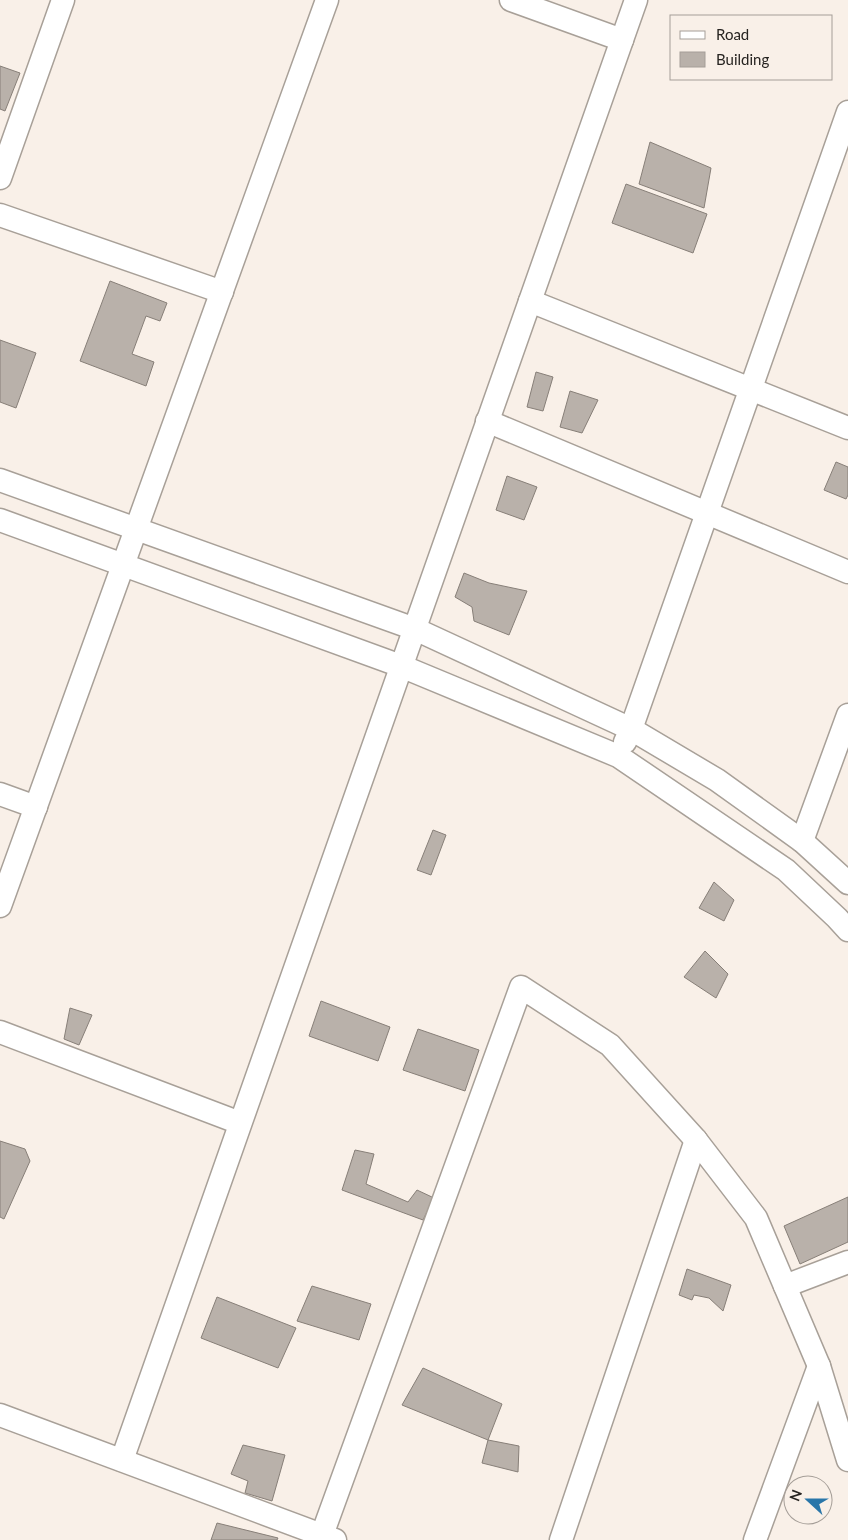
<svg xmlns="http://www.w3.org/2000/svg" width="848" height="1540" viewBox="0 0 848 1540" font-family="Lato,sans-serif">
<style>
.building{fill:#b9b1aa;stroke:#877f78}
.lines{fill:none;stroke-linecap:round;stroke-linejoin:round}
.street-casing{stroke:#a8a098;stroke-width:25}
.street{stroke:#fff;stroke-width:22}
</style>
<rect width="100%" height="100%" fill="#f9f0e8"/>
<g class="building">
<polygon points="0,66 20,73 5,111 0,109"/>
<polygon points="650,142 711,168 704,208 639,184"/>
<polygon points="626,184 707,214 693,253 612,223"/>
<polygon points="110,281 167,303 160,321 146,316 132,354 154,362 146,386 80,361"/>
<polygon points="0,340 36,353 16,408 0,402"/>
<polygon points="536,372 553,377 543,411 527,407"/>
<polygon points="570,391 598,400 582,433 560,427"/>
<polygon points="836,462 848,467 848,495 846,499 824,490"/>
<polygon points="507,476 537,487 524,520 496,510"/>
<polygon points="464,573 489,583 527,591 509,635 474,621 472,607 455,597"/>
<polygon points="433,830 446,835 431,875 417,870"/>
<polygon points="714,882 734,900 724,921 699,908"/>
<polygon points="705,951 728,974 716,998 684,977"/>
<polygon points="321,1001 390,1027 378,1061 309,1036"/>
<polygon points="70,1008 92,1015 79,1045 64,1039"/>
<polygon points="418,1029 479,1050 465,1091 403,1070"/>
<polygon points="0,1141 25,1149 30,1161 4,1219 0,1217"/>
<polygon points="355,1150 374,1154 366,1184 408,1202 417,1190 434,1198 423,1220 342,1190"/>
<polygon points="848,1197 848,1242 800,1264 784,1226"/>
<polygon points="687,1269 731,1285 723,1311 709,1298 694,1295 692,1300 679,1295"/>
<polygon points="312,1286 371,1304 359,1340 297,1321"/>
<polygon points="217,1297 296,1328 278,1368 201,1338"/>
<polygon points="423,1368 502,1404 488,1440 402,1405"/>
<polygon points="488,1440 519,1446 518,1472 482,1463"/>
<polygon points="243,1445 285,1455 272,1501 245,1493 248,1481 231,1474"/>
<polygon points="217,1523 278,1538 277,1540 211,1540"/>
</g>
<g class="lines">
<g class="street-casing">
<g id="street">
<polyline points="511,0 622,40"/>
<polyline points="0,178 63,0"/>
<polyline points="0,215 222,292"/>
<polyline points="530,301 848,428"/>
<polyline points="487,421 848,572"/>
<polyline points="0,480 415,629 631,729 717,780 802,841 848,883"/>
<polyline points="0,520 401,666 618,756 786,870 837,918 848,930"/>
<polyline points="625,742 631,729 848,112"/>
<polyline points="0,794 36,807"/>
<polyline points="802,841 848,715"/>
<polyline points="0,906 327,0"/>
<polyline points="0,1032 240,1123"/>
<polyline points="785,1286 848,1262"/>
<polyline points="0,1415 335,1540"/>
<polyline points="122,1460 636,0"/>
<polyline points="322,1535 521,987 610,1045 696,1140 756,1218 819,1366 848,1460"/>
<polyline points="561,1540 696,1140"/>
<polyline points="755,1540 819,1366"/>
</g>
</g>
<use href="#street" class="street"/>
</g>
<rect x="670" y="15" width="162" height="65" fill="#f9f0e8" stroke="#a59e98"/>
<rect x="680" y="31" width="25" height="8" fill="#ffffff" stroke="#a59e98"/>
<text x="716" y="40" font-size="15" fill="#272421">Road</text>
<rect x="680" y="52" width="25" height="15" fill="#b9b1aa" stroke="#a59e98"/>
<text x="716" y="65" font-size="15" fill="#272421">Building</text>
<g transform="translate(808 1500) rotate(291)"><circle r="24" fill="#f9f0e8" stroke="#a59e98"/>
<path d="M0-4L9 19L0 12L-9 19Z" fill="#2976a9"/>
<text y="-8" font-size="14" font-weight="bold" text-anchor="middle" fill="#272421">N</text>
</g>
</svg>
